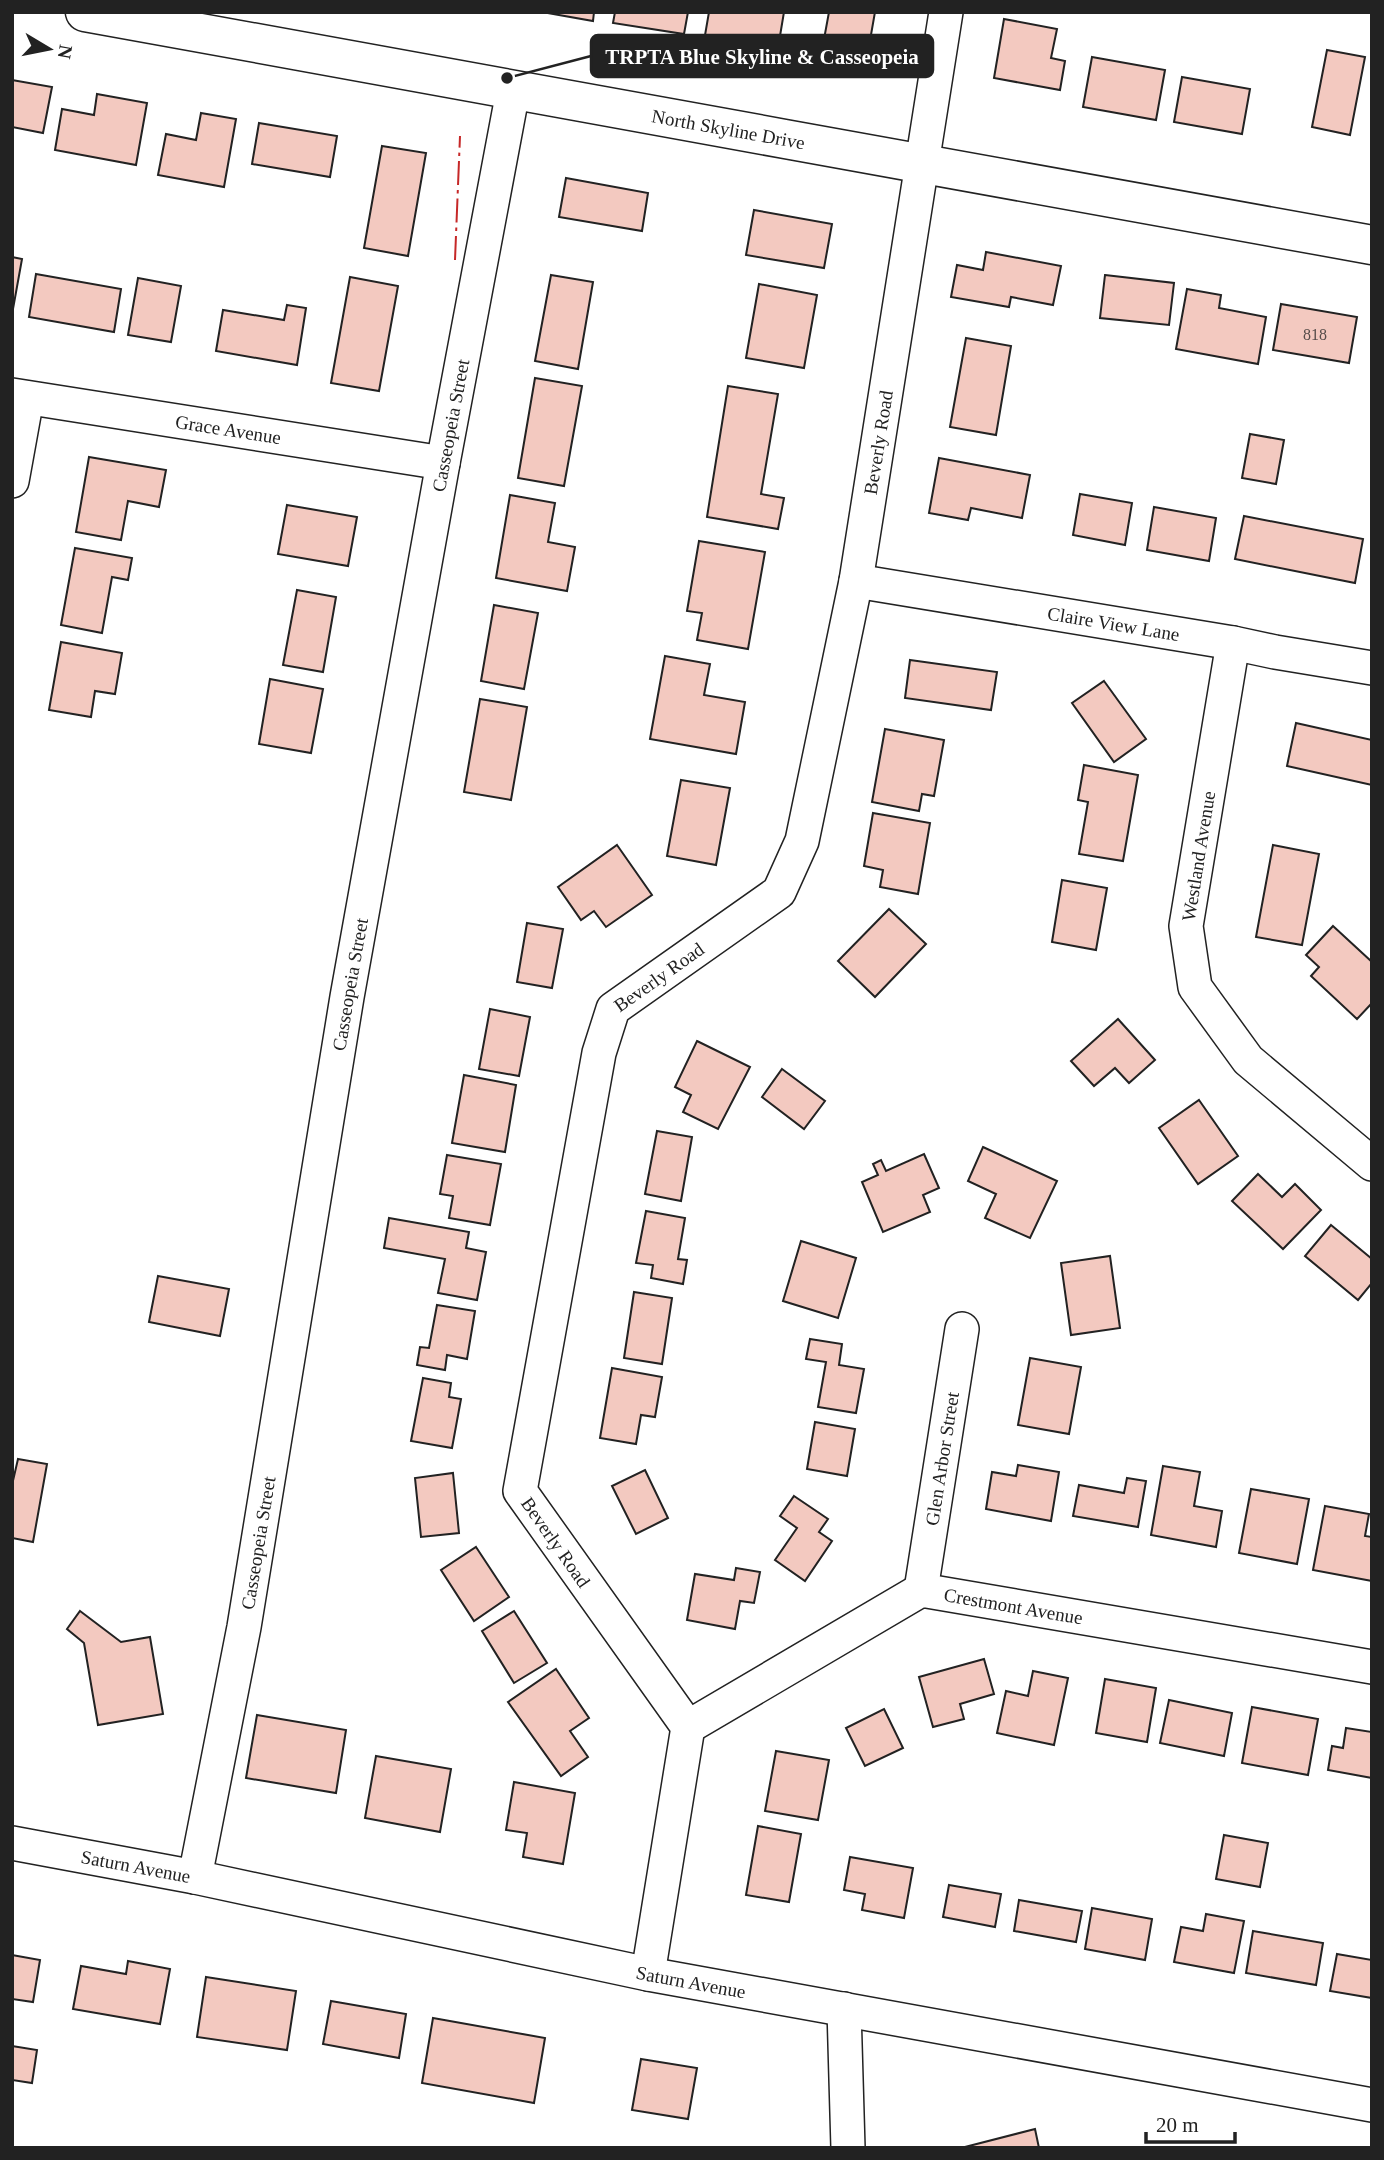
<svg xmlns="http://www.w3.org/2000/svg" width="1384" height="2160" viewBox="0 0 1384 2160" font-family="Georgia,serif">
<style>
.building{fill:#f3c9c0;stroke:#222;stroke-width:2}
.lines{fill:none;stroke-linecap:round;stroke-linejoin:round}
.minor-casing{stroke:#222;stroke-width:36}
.major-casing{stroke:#222;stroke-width:41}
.minor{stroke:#fff;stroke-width:33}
.major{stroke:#fff;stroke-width:38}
.power{stroke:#c62828;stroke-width:2;stroke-dasharray:24 5 3.5 5;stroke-linecap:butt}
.labels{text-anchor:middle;stroke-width:5;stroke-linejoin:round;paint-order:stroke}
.number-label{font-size:16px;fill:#564c4a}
.street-label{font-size:19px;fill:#222;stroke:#fff}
.leader{fill:none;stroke:#222;stroke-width:2.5}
.callout-dot{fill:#222;stroke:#fff;stroke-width:2.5}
.callout{fill:#222;stroke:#222;stroke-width:2.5}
.callout-label{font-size:21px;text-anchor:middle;font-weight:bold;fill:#fff}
</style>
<rect width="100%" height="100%" fill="#fff"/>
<g class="building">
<polygon points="542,12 594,12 593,21"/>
<polygon points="615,12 688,12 684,34 613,23"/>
<polygon points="709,12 784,12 777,54 704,41"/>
<polygon points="829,12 875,12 865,69 820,61"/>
<polygon points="1004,19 1057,29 1051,58 1065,61 1060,90 994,78"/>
<polygon points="1327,50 1365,57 1350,135 1312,127"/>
<polygon points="1092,57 1165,70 1156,120 1083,107"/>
<polygon points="1182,77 1250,89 1242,134 1174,122"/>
<polygon points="12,80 52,87 43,133 12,127"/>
<polygon points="97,94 147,103 136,165 55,150 62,109 94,115"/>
<polygon points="201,113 236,119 224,187 158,175 166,134 196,140"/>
<polygon points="259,123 337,136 330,177 252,164"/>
<polygon points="382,146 426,153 408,256 364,248"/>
<polygon points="566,178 648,193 642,231 559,217"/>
<polygon points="754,210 832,224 824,268 746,255"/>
<polygon points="986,252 1061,266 1053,305 1011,297 1009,307 951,297 957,265 983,270"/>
<polygon points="12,257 22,259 13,309 12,308"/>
<polygon points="36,274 121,289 114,332 29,317"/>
<polygon points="551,275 593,282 578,369 535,361"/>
<polygon points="1105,275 1174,283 1169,325 1100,318"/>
<polygon points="350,277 398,286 379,391 331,383"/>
<polygon points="138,278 181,286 171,342 128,335"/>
<polygon points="759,284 817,295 804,368 746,358"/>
<polygon points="1187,289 1221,295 1219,308 1266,317 1258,364 1176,349"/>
<polygon points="1281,304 1357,317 1349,363 1273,350"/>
<polygon points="287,305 306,308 297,365 216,351 223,310 284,320"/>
<polygon points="966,338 1011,346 996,435 950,427"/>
<polygon points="535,378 582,386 564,486 518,478"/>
<polygon points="728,386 778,394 761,494 784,498 778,529 707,517"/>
<polygon points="1250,434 1284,440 1276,484 1242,478"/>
<polygon points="89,457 166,470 159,507 128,501 121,540 76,532"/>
<polygon points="939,458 1030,475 1022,518 971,508 968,520 929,513"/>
<polygon points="1080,494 1132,503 1125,545 1073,535"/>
<polygon points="510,495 555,503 548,542 575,547 567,591 496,578"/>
<polygon points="287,505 357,517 348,566 278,554"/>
<polygon points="1154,507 1216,518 1209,561 1147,550"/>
<polygon points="1244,516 1363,539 1355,583 1235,559"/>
<polygon points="699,541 765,552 748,649 697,640 702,613 687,611"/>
<polygon points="75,548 132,558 128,580 112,577 102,633 61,625"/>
<polygon points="297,590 336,597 323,672 283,665"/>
<polygon points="494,605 538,613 524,689 481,681"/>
<polygon points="61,642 122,653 115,694 95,691 91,717 49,710"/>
<polygon points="665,656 710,664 704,695 745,702 736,754 650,739"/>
<polygon points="910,660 997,672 991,710 905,698"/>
<polygon points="270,679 323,689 311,753 259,744"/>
<polygon points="1104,681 1146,739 1114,762 1072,703"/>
<polygon points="480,699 527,707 511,800 464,792"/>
<polygon points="1296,723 1372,740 1372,785 1287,766"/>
<polygon points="885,729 944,740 934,796 922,794 919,811 872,802"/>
<polygon points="1084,765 1138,775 1123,861 1079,854 1088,802 1078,800"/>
<polygon points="681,780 730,788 716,865 667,856"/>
<polygon points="873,813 930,823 918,894 880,887 883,870 864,866"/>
<polygon points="617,845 652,895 606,927 594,911 581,920 558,887"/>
<polygon points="1273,845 1319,854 1302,945 1256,937"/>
<polygon points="1062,880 1107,888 1096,950 1052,942"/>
<polygon points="889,909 926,944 875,997 838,961"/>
<polygon points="527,923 563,929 552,988 517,982"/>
<polygon points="1333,926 1372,962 1372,1003 1357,1019 1311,976 1319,967 1306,955"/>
<polygon points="490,1009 530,1017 519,1076 479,1069"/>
<polygon points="1118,1019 1155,1060 1129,1083 1115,1068 1094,1086 1071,1061"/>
<polygon points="697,1041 750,1067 718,1129 683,1112 691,1095 675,1087"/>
<polygon points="782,1069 825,1101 804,1129 762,1097"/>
<polygon points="464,1075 516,1085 505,1152 452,1143"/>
<polygon points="1199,1100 1238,1156 1198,1184 1159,1128"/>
<polygon points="657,1131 692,1137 681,1201 645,1194"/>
<polygon points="983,1147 1057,1181 1030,1238 985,1218 996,1194 968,1181"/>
<polygon points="924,1154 939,1188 923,1195 930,1212 883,1232 862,1182 878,1175 873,1164 881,1160 886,1171"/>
<polygon points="447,1155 501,1164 490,1225 449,1218 453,1196 440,1194"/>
<polygon points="1258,1174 1282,1197 1295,1184 1321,1210 1283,1249 1232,1201"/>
<polygon points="646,1211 685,1218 678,1259 687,1260 683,1284 651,1278 653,1265 636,1263"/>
<polygon points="389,1218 469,1232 466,1248 486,1252 477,1300 438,1293 445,1259 384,1248"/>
<polygon points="1331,1225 1372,1259 1372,1283 1358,1300 1305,1256"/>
<polygon points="801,1241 856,1258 838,1318 783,1301"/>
<polygon points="1110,1256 1120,1328 1071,1335 1061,1263"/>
<polygon points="158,1276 229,1289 220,1336 149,1322"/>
<polygon points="634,1292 672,1298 662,1364 624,1358"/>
<polygon points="437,1305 475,1311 467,1359 447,1355 445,1370 417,1365 420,1347 429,1348"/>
<polygon points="810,1339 842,1344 839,1365 864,1369 856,1413 818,1407 826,1362 806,1359"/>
<polygon points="1030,1358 1081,1367 1069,1434 1018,1425"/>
<polygon points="612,1368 662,1377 655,1417 641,1415 636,1444 600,1438"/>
<polygon points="423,1378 451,1383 449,1397 461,1399 452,1448 411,1441"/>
<polygon points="815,1422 855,1429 847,1476 807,1469"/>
<polygon points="18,1459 47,1464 33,1542 12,1538 12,1485"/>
<polygon points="1018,1465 1059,1472 1051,1521 986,1509 992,1472 1016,1476"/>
<polygon points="1163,1466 1200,1472 1194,1506 1222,1511 1216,1547 1151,1535"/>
<polygon points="645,1470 668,1518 636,1534 612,1486"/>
<polygon points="453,1473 459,1533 421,1537 415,1478"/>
<polygon points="1127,1478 1146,1481 1138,1527 1073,1516 1079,1485 1124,1493"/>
<polygon points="1251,1489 1309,1499 1297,1564 1239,1553"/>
<polygon points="794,1496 828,1519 819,1532 832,1541 805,1581 775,1560 797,1528 780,1516"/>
<polygon points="1325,1506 1369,1514 1365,1536 1372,1537 1372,1581 1313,1570"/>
<polygon points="476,1547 509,1597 474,1621 441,1570"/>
<polygon points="736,1568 760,1572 754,1603 740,1601 735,1629 687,1620 695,1574 734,1580"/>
<polygon points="80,1611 121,1642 150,1637 163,1714 98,1725 84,1643 67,1629"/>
<polygon points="514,1611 547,1663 514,1683 482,1631"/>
<polygon points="984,1659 994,1694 960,1704 964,1719 933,1727 919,1677"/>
<polygon points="556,1669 589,1718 570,1731 588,1757 561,1776 508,1702"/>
<polygon points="1033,1671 1068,1678 1054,1745 997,1733 1006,1691 1028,1696"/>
<polygon points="1105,1679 1156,1688 1147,1742 1096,1733"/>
<polygon points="1169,1700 1232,1713 1224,1756 1160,1743"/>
<polygon points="1252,1707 1318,1719 1308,1775 1242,1763"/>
<polygon points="884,1709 903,1748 865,1766 846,1728"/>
<polygon points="257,1715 346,1730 336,1793 246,1778"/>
<polygon points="1346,1728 1372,1732 1372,1778 1328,1770 1332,1746 1343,1748"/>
<polygon points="776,1751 829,1760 818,1820 765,1811"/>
<polygon points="376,1756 451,1769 440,1832 365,1818"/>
<polygon points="514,1782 575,1793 563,1864 523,1857 527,1833 506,1830"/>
<polygon points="758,1826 801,1834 789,1902 746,1895"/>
<polygon points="1224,1835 1268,1843 1260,1887 1216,1879"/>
<polygon points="850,1857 913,1868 904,1918 862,1910 865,1894 844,1890"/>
<polygon points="949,1885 1001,1894 995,1927 943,1917"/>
<polygon points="1019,1900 1082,1911 1076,1942 1014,1931"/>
<polygon points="1092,1908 1152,1919 1145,1960 1085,1949"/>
<polygon points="1206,1914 1244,1921 1234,1973 1174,1962 1181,1927 1203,1931"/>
<polygon points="1253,1931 1323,1943 1316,1985 1246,1973"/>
<polygon points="1337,1954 1372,1960 1372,1998 1330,1991"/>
<polygon points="12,1955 40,1960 33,2002 12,1999"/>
<polygon points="128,1961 170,1969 160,2024 73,2009 81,1966 126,1974"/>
<polygon points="206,1977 296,1991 287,2050 197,2037"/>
<polygon points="331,2001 406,2014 399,2058 323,2044"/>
<polygon points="433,2018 545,2038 534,2103 422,2083"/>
<polygon points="12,2046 37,2050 32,2083 12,2080"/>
<polygon points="641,2059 697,2068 688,2119 632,2110"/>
<polygon points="1035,2129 1039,2148 961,2148"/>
</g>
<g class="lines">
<g class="minor-casing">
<g id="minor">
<path id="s1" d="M 12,395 L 443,463"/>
<polyline points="12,481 27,398"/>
<path id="s2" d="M 856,581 L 1233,643 L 1275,652 L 1372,668"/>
<polyline points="1233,643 1186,926 1195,987 1248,1060 1372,1164"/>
<path id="s3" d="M 921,1590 L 962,1329"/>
<path id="s4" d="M 688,1727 L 921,1590 L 1372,1667"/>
<path id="s5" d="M 12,1843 L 195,1877 L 648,1974 L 1372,2105"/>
<path id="s6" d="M 195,1877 L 244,1627 L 347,997 L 443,463 L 513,91"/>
<path id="s7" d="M 648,1974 L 688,1727 L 520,1491 L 599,1053 L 613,1009 L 779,892 L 802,841 L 856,581 L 946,12"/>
<polyline points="844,2009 848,2148"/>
</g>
</g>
<g class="major-casing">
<g id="major">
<path id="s8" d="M 85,12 C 514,92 943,166 1372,245"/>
</g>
</g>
<use href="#minor" class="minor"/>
<use href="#major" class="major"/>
<polyline class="power" points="455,260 460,136"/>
</g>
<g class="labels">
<g class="number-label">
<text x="1315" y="340">818</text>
</g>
<g class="street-label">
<text dy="7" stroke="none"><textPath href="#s8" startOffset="654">North Skyline Drive</textPath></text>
<text dy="7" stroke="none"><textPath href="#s6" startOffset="1474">Casseopeia Street</textPath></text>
<text dy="7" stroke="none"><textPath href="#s1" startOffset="219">Grace Avenue</textPath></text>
<text dy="7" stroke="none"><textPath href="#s7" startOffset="1696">Beverly Road</textPath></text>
<text dy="7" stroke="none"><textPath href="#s2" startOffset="261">Claire View Lane</textPath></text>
<text transform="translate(1198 856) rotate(-81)" y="7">Westland Avenue</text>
<text dy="7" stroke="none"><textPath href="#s7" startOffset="1087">Beverly Road</textPath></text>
<text dy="7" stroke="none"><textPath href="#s6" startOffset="906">Casseopeia Street</textPath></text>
<text dy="7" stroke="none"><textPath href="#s3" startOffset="133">Glen Arbor Street</textPath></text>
<text transform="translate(556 1542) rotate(55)" y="7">Beverly Road</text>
<text dy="7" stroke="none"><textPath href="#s6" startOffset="340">Casseopeia Street</textPath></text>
<text dy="7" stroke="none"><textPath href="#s4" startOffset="364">Crestmont Avenue</textPath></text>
<text dy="7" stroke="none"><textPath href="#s5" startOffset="126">Saturn Avenue</textPath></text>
<text dy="7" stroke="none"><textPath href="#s5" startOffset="693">Saturn Avenue</textPath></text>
</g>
</g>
<path class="leader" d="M507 78L591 56"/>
<circle class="callout-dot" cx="507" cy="78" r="7"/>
<rect class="callout" x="591" y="35" width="342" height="42" rx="7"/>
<g class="callout-label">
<text x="762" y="64">TRPTA Blue Skyline &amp; Casseopeia</text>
</g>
<rect width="1384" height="2160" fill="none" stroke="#222222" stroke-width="28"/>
<g transform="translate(49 49) rotate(100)" stroke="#ffffff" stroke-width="5" paint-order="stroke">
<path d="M0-5L12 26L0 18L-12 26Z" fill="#222222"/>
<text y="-10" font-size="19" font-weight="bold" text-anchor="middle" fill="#222222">N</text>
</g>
<path d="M1146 2132v10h89v-10" fill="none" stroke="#222222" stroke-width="3.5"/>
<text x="1156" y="2132" font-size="21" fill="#222222" stroke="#ffffff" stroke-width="5" paint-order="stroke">20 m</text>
</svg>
